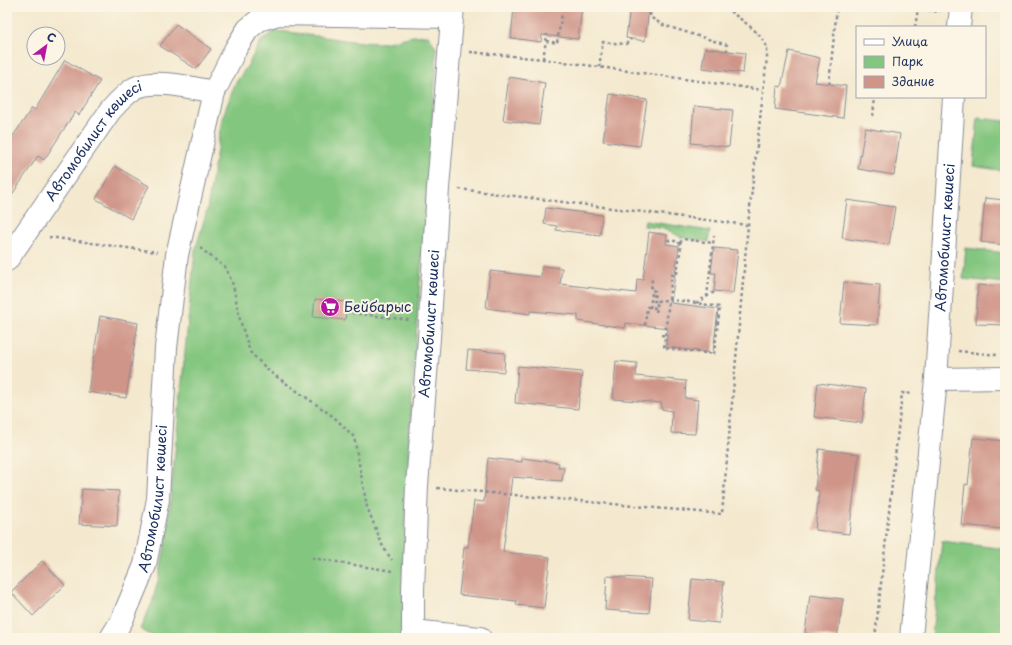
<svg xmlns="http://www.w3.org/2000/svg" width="1012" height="645" viewBox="0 0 1012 645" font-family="'Playpen Sans',sans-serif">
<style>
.green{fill:#83c67f;stroke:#4f7a6e}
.building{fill:#cf9589}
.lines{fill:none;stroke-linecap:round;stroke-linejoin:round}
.minor-casing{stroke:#888c96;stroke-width:24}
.path{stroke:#888c96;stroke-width:2.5;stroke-dasharray:3 3;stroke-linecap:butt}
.minor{stroke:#fff;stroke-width:22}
.labels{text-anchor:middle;stroke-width:4;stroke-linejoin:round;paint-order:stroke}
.street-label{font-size:14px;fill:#1b2f5e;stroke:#fcf5e5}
.poi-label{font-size:14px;fill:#1b2f5e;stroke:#fcf5e5;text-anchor:start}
</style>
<rect width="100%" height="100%" fill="#fcf5e5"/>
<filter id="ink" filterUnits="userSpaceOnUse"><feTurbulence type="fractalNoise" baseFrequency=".025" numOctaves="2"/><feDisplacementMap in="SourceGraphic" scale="8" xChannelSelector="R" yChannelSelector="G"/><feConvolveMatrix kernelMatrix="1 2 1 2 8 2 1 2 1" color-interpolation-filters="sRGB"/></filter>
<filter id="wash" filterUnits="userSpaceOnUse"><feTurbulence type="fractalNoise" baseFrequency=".012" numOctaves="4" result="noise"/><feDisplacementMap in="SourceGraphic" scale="16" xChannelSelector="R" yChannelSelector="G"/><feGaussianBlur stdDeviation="0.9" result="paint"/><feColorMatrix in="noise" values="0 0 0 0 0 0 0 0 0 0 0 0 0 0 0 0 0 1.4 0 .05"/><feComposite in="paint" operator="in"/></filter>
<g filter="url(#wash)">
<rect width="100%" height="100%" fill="#f4e9cf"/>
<g class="green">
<path d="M 274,31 C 309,33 343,42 378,43 C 396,43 409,33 429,36 L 436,48 L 436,70 C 422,259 405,448 402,638 L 156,638 L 140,629 L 152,603 L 160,573 L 167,533 L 195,251 L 207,210 L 222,119 L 235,84 L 248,65 L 260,42 Z"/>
<polygon points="978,118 1005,121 1005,171 973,166"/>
<polygon points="645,221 710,231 708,242 680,237 666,229 644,226"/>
<polygon points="966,248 1005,253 1005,283 963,279"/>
<polygon points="942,541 1005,549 1005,638 932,636"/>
</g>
<g id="blocks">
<g class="building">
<polygon points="514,7 582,7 578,39 542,35 541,42 511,38"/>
<polygon points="630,7 649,9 645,41 626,38"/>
<polygon points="176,24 211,49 196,69 160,46"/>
<polygon points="705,48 745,53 743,73 702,68"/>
<polygon points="789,51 820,58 815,82 846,86 843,118 775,109 777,86 781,87"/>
<polygon points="65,60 100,81 79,115 75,112 44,160 38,156 7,202 7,145 32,108 35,110"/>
<polygon points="509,77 545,83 539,125 503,120"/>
<polygon points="610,94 647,100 640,146 603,141"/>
<polygon points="694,106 733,110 729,147 691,143"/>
<polygon points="865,128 900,134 894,175 858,169"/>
<polygon points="115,166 149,186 131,219 96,199"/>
<polygon points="985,198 1005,200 1005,245 981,242"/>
<polygon points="847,200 895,207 889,245 842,238"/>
<polygon points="546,208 602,215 600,235 556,230 557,226 544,224"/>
<polygon points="649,232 667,235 666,244 679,246 671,303 718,309 713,353 666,347 668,328 626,323 625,328 578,321 578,315 530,311 530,314 486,308 490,271 541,277 542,266 562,268 560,284 636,293 637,279 643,280"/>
<polygon points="714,248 738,250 733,293 714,291 716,273 711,273"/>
<polygon points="844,282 880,285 877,325 840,323"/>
<polygon points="978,285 1005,287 1005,325 976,324"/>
<polygon points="315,299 347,302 345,320 313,317"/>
<polygon points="100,316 138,323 126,398 88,392"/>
<polygon points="468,350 505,353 504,372 466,369"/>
<polygon points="616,361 637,363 636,376 686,381 685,398 698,400 695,434 671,433 672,411 661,409 662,403 613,399"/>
<polygon points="518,366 582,372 578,409 515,403"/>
<polygon points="818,383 866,389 862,423 814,417"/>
<polygon points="973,438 1005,441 1005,504 1002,529 961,525 965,484 968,485"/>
<polygon points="819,449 859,454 849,534 815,530 819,491 815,490"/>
<polygon points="488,458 522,462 522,458 559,463 558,467 564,467 562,481 512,477 503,552 550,557 544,608 516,605 517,601 459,595 464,547 468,547 474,501 484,502"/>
<polygon points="82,489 119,491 117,526 79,524"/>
<polygon points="42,561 65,585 33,616 11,592"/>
<polygon points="607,576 652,579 649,613 605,610"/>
<polygon points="692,579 724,582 719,623 688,620"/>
<polygon points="810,595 843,599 837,638 805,633"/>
</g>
</g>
</g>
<g filter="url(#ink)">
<use href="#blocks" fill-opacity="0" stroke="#888c96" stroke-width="1"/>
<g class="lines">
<g class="minor-casing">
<g id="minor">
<polyline points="959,27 961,7"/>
<path id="s1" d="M 7,260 L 110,111 C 118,102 125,94 135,88 C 155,78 193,88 214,92"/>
<polyline points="936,379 1005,378"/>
<polyline points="413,631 480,638"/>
<path id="s2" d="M 111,638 L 122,620 L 145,565 L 158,499 L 166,348 L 177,255 L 214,92 L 236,48 L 248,29 L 259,20 L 278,14 L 452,17"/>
<path id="s3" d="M 413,638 L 413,590 L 417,485 L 429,338 L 438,188 L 453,7"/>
<path id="s4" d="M 911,638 L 936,379 L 954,97"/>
</g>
</g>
<g class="path">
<polyline points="651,7 650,17 663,25 727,45 727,51"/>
<polyline points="918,7 918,9 940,12"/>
<polyline points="7,15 13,7"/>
<polyline points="915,27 918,9"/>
<polyline points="546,41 557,43 562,13"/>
<polyline points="470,52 543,59 762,90"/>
<polyline points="543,59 547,34"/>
<polyline points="599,67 603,42 626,44 631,39"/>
<polyline points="829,84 837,7"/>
<polyline points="873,116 875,97"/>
<polyline points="459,189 747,225"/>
<polyline points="49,237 157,252"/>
<polyline points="680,243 683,239 713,243"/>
<polyline points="200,248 226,268 233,285 240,320 250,352 270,372 334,417 354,437 367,507 383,547 392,560"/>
<polyline points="707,297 714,236"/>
<path d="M 657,301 C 676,298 700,304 720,307 L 714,354 L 664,348 C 666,324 669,299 672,275 L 676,275 L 677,273 L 681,246 L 678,241 L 670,241 L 666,239"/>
<polyline points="696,303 716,291"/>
<polyline points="650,308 652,293"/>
<polyline points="346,312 409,320"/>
<polyline points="656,312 657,308"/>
<polyline points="645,325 647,307 657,308 657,301 654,301 655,291 651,290 652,279"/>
<polyline points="661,335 667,336"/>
<polyline points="958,351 997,355"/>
<path d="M 437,488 L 722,514 L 748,225 L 767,57 C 767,54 767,50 767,48 C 763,33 736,16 724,7"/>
<polyline points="312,558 392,571"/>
<polyline points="875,638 902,393 913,394"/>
</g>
<use href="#minor" class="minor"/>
</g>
</g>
<defs>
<g id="supermarket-disc" transform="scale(1)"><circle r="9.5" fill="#b5179e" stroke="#fcf5e5"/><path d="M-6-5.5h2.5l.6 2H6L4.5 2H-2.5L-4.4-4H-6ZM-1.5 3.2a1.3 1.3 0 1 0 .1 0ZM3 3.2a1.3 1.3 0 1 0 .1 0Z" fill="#fff"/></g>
</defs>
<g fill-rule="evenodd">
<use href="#supermarket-disc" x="330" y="307"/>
</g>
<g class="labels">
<g class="street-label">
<text dy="5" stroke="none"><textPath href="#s1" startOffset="148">Автомобилист көшесі</textPath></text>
<text dy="5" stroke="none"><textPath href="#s4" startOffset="402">Автомобилист көшесі</textPath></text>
<text dy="5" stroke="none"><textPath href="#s3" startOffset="315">Автомобилист көшесі</textPath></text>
<text dy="5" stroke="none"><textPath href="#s2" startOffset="148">Автомобилист көшесі</textPath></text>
</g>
<g class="poi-label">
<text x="344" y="312">Бейбарыс</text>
</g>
</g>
<rect width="1012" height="645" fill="none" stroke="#fcf5e5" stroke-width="24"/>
<rect x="856" y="26" width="130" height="72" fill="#fcf5e5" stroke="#a2a6af"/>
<rect x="864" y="39" width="20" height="6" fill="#ffffff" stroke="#a2a6af"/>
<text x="892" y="46" font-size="12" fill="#1b2f5e">Улица</text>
<rect x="864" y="56" width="20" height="12" fill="#83c67f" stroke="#a2a6af"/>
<text x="892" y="66" font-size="12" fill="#1b2f5e">Парк</text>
<rect x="864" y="76" width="20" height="12" fill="#cf9589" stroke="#a2a6af"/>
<text x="892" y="86" font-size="12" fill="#1b2f5e">Здание</text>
<g transform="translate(46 46) rotate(32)"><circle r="19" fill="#fcf5e5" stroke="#a2a6af"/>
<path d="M0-3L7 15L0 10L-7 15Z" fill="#b5179e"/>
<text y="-6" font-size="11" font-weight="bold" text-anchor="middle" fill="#1b2f5e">С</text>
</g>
</svg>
